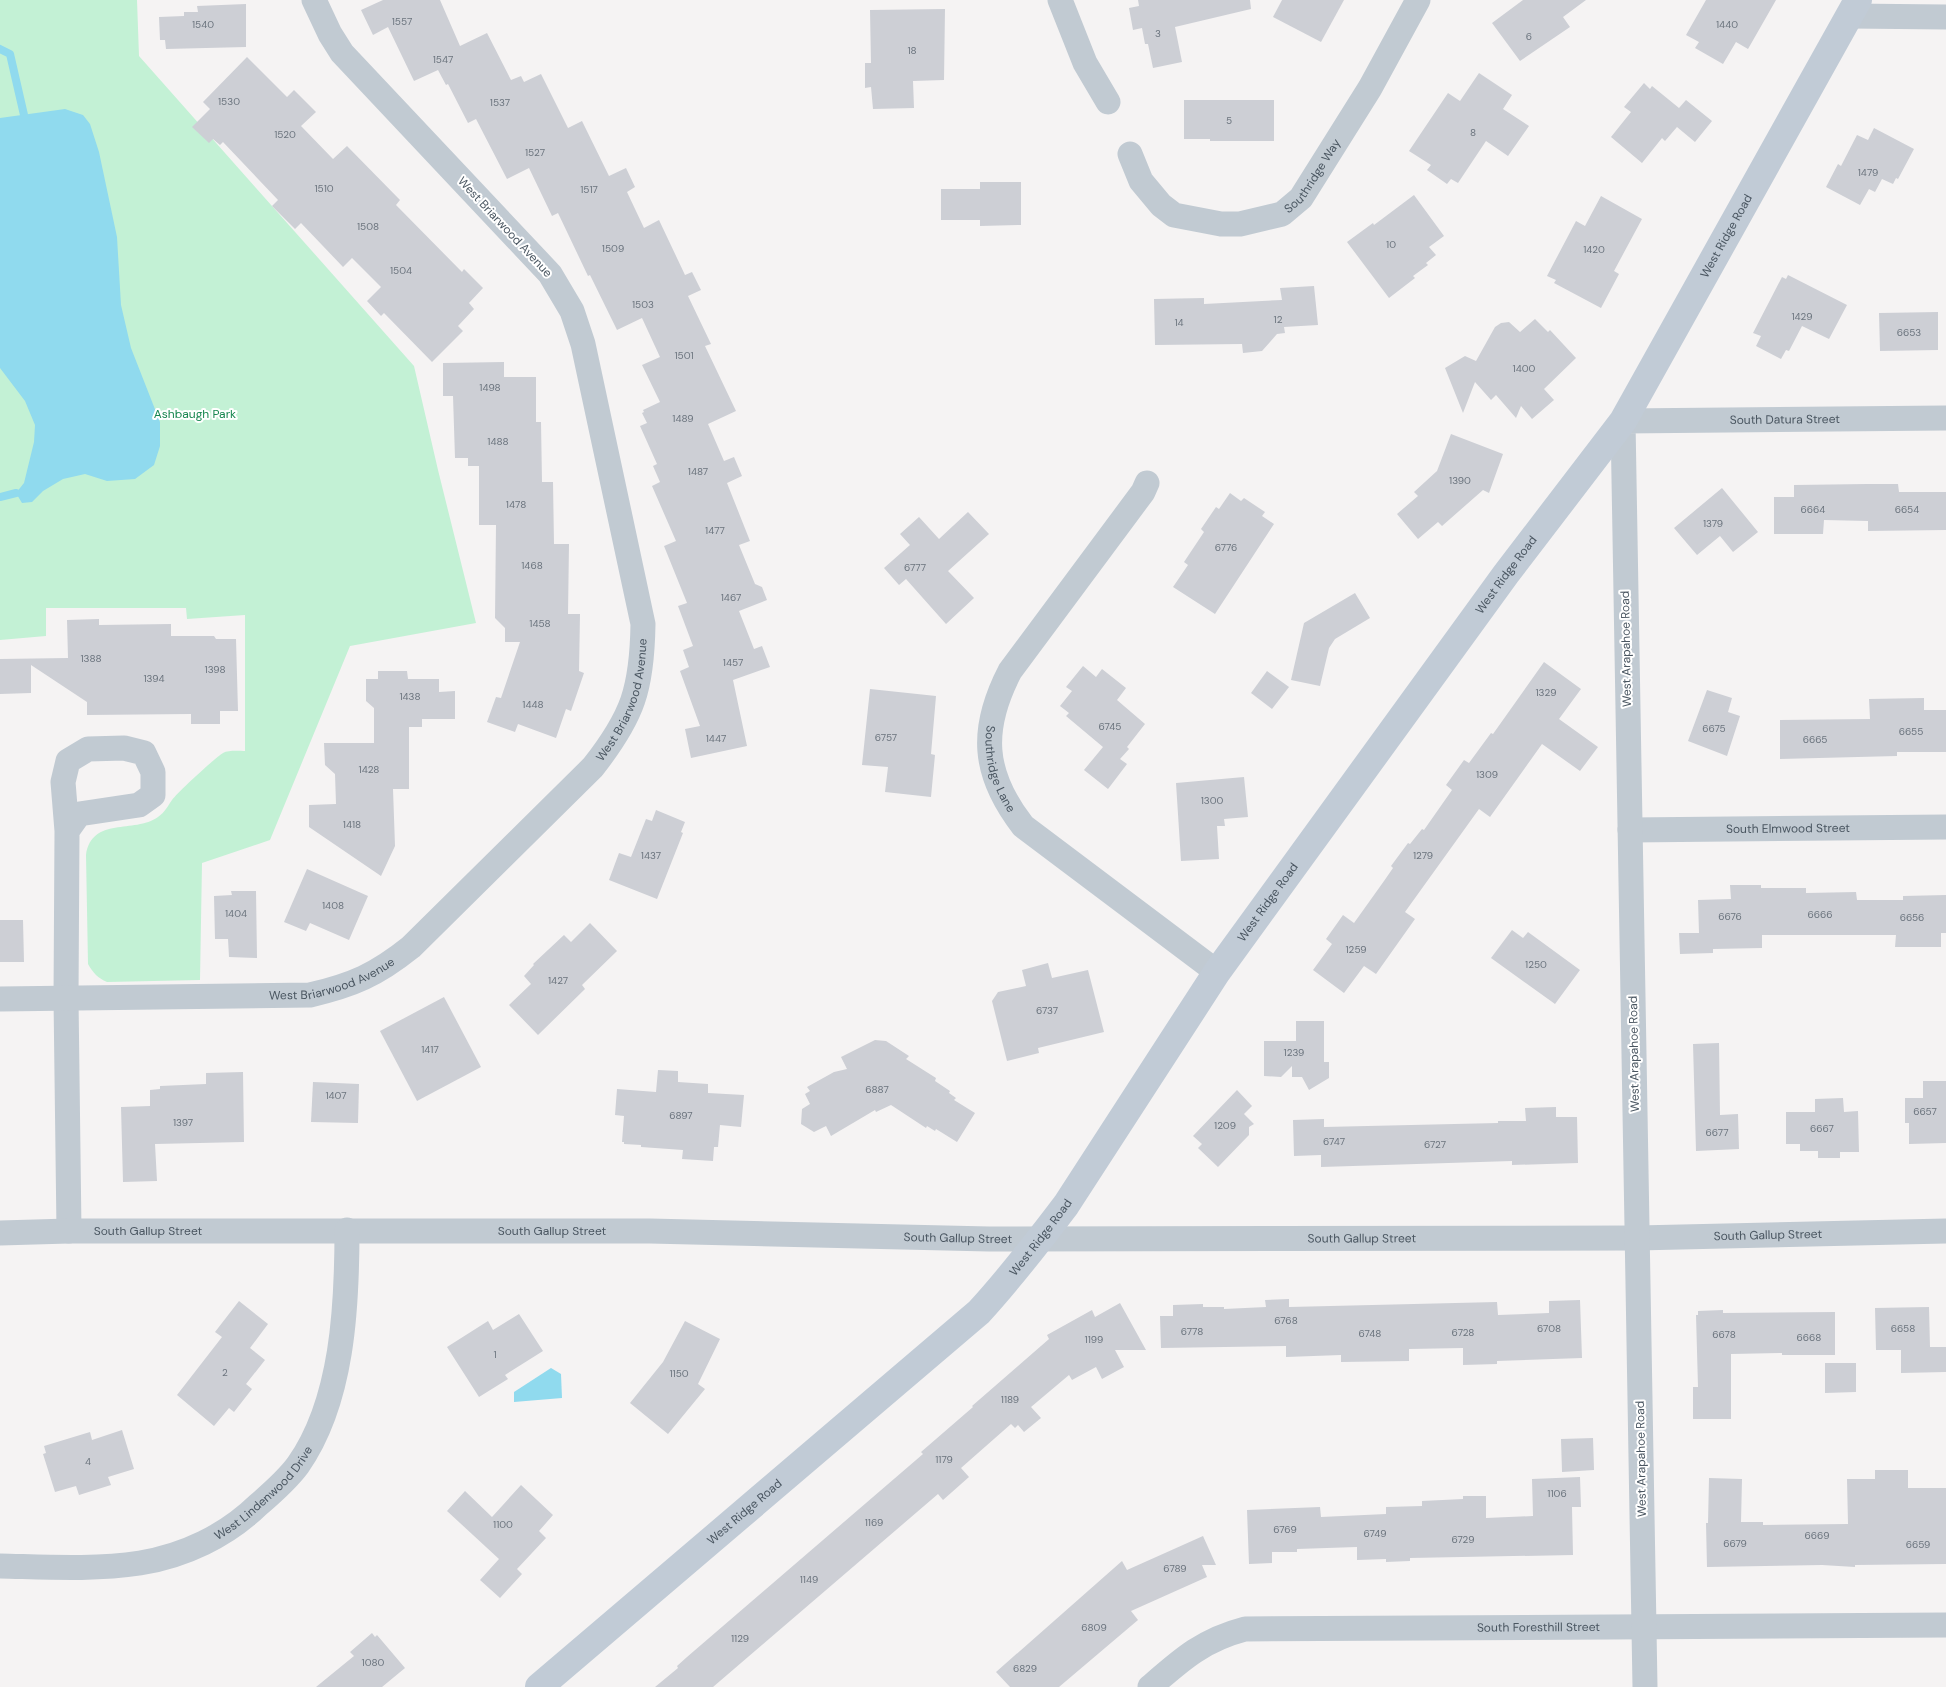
<svg xmlns="http://www.w3.org/2000/svg" width="1946" height="1687" viewBox="0 0 1946 1687" font-family="'DM Sans',sans-serif">
<style>
.green{fill:#c3f1d5}
.water{fill:#90daee}
.lines{fill:none;stroke-linecap:round;stroke-linejoin:round}
.stream{stroke:#90daee;stroke-width:8}
.building{fill:#cdcfd5}
.street{stroke:#c1cad2;stroke-width:25}
.secondary{stroke:#c1cbd6;stroke-width:28}
.labels{text-anchor:middle;stroke-width:4;stroke-linejoin:round;paint-order:stroke}
.number-label{font-size:10px;fill:#6b747e}
.street-label{font-size:12px;fill:#4a5661;stroke:#fff}
.park-label{font-size:12px;fill:#17864f;stroke:#fff}
</style>
<rect width="100%" height="100%" fill="#f5f3f3"/>
<path class="green" d="M 0,0 L 137,0 L 139,56 L 414,366 L 438,470 L 476,623 L 350,646 L 270,840 L 202,863 L 200,980 L 107,982 C 98,978 93,973 88,964 L 86,855 C 92,816 134,834 158,817 C 165,812 167,807 172,800 C 178,792 215,758 223,753 C 228,750 239,751 245,751 L 245,615 L 187,619 L 186,608 L 46,608 L 46,636 L 0,640 Z"/>
<g class="water">
<polygon points="65,109 83,115 90,124 99,152 117,237 121,305 131,348 160,422 160,446 154,465 135,479 107,481 85,474 63,479 43,491 32,502 22,503 16,493 24,483 34,442 35,425 25,401 0,368 0,118"/>
<polygon points="551,1368 561,1374 562,1398 514,1402 514,1392"/>
</g>
<g class="lines">
<g class="stream">
<polyline points="0,49 10,54 24,115"/>
<polyline points="0,497 16,493"/>
</g>
</g>
<g class="building">
<polygon points="383,0 440,0 460,46 487,33 511,80 521,76 524,82 541,74 568,128 582,121 609,176 626,168 635,187 627,192 644,228 659,220 685,275 692,272 701,290 688,296 711,344 705,346 736,411 708,424 724,461 734,457 742,476 727,483 750,541 739,545 755,584 762,587 767,600 739,611 754,649 762,646 770,667 733,680 747,746 691,758 685,729 700,726 680,671 689,667 683,650 693,646 678,606 687,603 664,546 676,541 652,486 660,482 653,466 657,464 640,426 647,423 642,413 644,412 643,410 660,402 642,365 660,357 642,318 617,330 590,275 588,276 558,213 552,216 529,168 507,179 476,119 468,123 448,84 446,85 438,70 414,81 388,27 373,35 361,10"/>
<polygon points="1138,0 1250,0 1251,9 1175,27 1182,62 1153,68 1148,44 1145,44 1142,28 1133,30 1129,8 1139,6"/>
<polygon points="1282,0 1344,0 1321,42 1273,17"/>
<polygon points="1523,0 1586,0 1563,17 1570,27 1520,61 1492,23"/>
<polygon points="1706,0 1776,0 1748,49 1736,42 1723,64 1695,48 1699,42 1686,35"/>
<polygon points="246,4 246,47 166,49 165,40 160,40 159,17 184,16 184,12 198,12 197,6"/>
<polygon points="945,9 944,80 913,81 914,108 873,109 871,87 865,88 865,63 871,63 870,10"/>
<polygon points="247,57 287,97 294,90 316,112 301,126 333,159 347,146 400,200 396,205 462,272 464,269 483,288 469,303 474,309 458,326 463,331 432,362 384,313 381,316 367,301 381,287 352,258 343,267 301,223 295,229 272,206 278,200 223,142 220,145 213,139 209,143 192,127 210,109 203,102"/>
<polygon points="1479,73 1512,95 1503,109 1529,126 1508,156 1486,141 1458,183 1451,179 1447,184 1427,170 1431,165 1409,151 1448,93 1460,101"/>
<polygon points="1644,83 1650,89 1652,86 1679,108 1686,100 1712,121 1695,142 1677,127 1665,141 1662,138 1642,163 1611,137 1631,112 1624,107"/>
<polygon points="1184,100 1274,100 1274,141 1210,141 1210,139 1184,139"/>
<polygon points="1874,128 1914,149 1898,179 1896,178 1893,184 1882,179 1875,192 1869,189 1860,205 1826,187 1838,164 1841,166 1857,135 1868,140"/>
<polygon points="980,182 1021,182 1021,225 980,226 980,220 941,220 941,189 980,189"/>
<polygon points="1414,195 1444,236 1429,247 1436,255 1426,263 1428,265 1413,276 1415,278 1389,298 1347,242 1373,223 1374,225"/>
<polygon points="1601,196 1642,219 1614,271 1619,274 1601,308 1554,283 1556,280 1547,276 1576,221 1585,226"/>
<polygon points="1788,275 1847,305 1829,339 1802,326 1789,351 1786,350 1781,359 1756,346 1761,336 1753,333 1782,277 1786,279"/>
<polygon points="1314,286 1318,325 1284,327 1285,333 1277,334 1262,351 1243,353 1242,344 1155,345 1154,299 1204,298 1204,304 1282,300 1280,288"/>
<polygon points="1938,312 1938,350 1880,351 1879,313"/>
<polygon points="1535,319 1548,332 1550,330 1576,358 1544,389 1554,400 1532,419 1521,406 1516,418 1496,395 1491,400 1475,382 1463,413 1445,368 1465,356 1476,361 1495,327 1501,323 1509,322 1520,332"/>
<polygon points="504,362 504,377 536,377 536,422 541,422 542,482 553,482 554,544 569,544 568,614 580,614 579,671 584,673 571,711 566,709 556,738 518,724 515,732 487,722 496,697 501,698 520,642 505,642 505,628 495,618 496,525 479,525 479,466 468,466 468,458 455,458 453,396 443,396 443,363"/>
<polygon points="1451,434 1503,454 1489,493 1483,490 1442,526 1438,522 1418,539 1397,514 1418,496 1414,492 1437,471"/>
<polygon points="1867,484 1898,484 1899,492 1946,492 1946,530 1868,531 1868,521 1824,520 1823,534 1774,534 1774,497 1794,497 1794,485"/>
<polygon points="1722,488 1758,532 1733,552 1720,536 1697,555 1674,528"/>
<polygon points="1230,493 1241,501 1244,498 1265,512 1262,516 1274,524 1215,614 1173,587 1188,565 1184,562 1204,532 1201,529 1216,507 1219,509"/>
<polygon points="968,512 989,534 948,571 974,598 946,624 906,579 899,585 884,568 910,545 900,534 919,517 939,539"/>
<polygon points="1355,593 1370,618 1335,639 1329,648 1320,686 1291,680 1304,623"/>
<polygon points="99,619 99,625 171,624 171,636 214,636 216,639 236,639 238,711 220,711 220,724 191,724 191,714 87,715 87,702 31,665 31,693 0,694 0,659 68,658 67,620"/>
<polygon points="1544,662 1581,689 1559,719 1598,747 1580,771 1542,744 1490,817 1479,809 1405,912 1415,919 1376,974 1364,966 1344,993 1313,970 1332,944 1326,939 1343,915 1354,923 1384,881 1393,868 1391,866 1408,843 1410,844 1422,829 1424,830 1452,790 1446,785 1464,760 1469,763 1491,733 1493,734"/>
<polygon points="1083,666 1096,677 1102,669 1126,688 1117,700 1145,724 1127,747 1129,749 1120,759 1127,764 1108,789 1084,770 1103,747 1066,716 1069,713 1060,706 1072,691 1066,687"/>
<polygon points="378,671 407,671 408,679 439,679 439,692 455,691 455,719 422,719 422,727 409,727 409,789 393,789 395,846 381,876 309,827 309,805 336,804 335,774 325,765 324,743 374,743 374,708 366,701 366,679 378,679"/>
<polygon points="1267,671 1289,687 1272,709 1251,693"/>
<polygon points="870,689 936,696 931,754 935,755 931,797 885,792 888,767 862,765"/>
<polygon points="1707,690 1732,698 1728,712 1740,716 1727,756 1688,741"/>
<polygon points="1924,698 1924,710 1946,710 1946,752 1897,752 1897,756 1780,759 1780,720 1870,719 1869,699"/>
<polygon points="1244,777 1248,817 1224,819 1225,826 1217,826 1219,859 1181,861 1176,783"/>
<polygon points="656,810 685,822 681,832 683,833 657,899 609,880 619,853 631,857 646,819 652,821"/>
<polygon points="307,869 368,896 349,940 310,923 306,931 284,922"/>
<polygon points="1730,885 1761,885 1761,888 1806,888 1806,893 1856,892 1857,900 1903,900 1903,896 1946,895 1946,933 1941,933 1941,947 1895,947 1896,935 1762,935 1762,948 1713,949 1713,953 1680,954 1679,933 1699,933 1698,900 1731,899"/>
<polygon points="231,891 256,891 257,958 229,957 228,939 215,939 214,896 232,895"/>
<polygon points="0,920 23,920 24,962 0,962"/>
<polygon points="590,923 617,951 582,985 585,989 538,1035 509,1005 531,984 524,976 534,965 533,964 564,935 571,942"/>
<polygon points="1512,930 1523,938 1528,932 1580,970 1555,1004 1491,958"/>
<polygon points="1048,963 1052,978 1088,970 1104,1032 1038,1048 1039,1053 1007,1061 992,1001 998,992 1026,986 1022,970"/>
<polygon points="444,997 481,1067 417,1101 380,1031"/>
<polygon points="1296,1021 1324,1021 1324,1062 1329,1062 1329,1078 1309,1090 1302,1077 1292,1077 1292,1066 1281,1077 1264,1076 1264,1041 1296,1041"/>
<polygon points="875,1040 886,1041 909,1056 906,1059 936,1078 935,1081 950,1091 949,1093 956,1098 954,1100 975,1113 957,1142 936,1129 935,1131 927,1126 926,1128 891,1105 876,1112 875,1110 831,1136 826,1126 814,1132 801,1124 802,1109 810,1104 805,1094 810,1091 807,1087 834,1072 847,1069 841,1057"/>
<polygon points="1719,1043 1720,1115 1738,1114 1739,1149 1696,1151 1693,1044"/>
<polygon points="658,1070 678,1071 678,1082 708,1084 708,1093 744,1095 741,1127 720,1125 718,1147 714,1147 713,1161 682,1159 683,1150 641,1147 641,1145 624,1144 624,1142 622,1142 624,1116 615,1115 617,1089 656,1092"/>
<polygon points="243,1072 244,1142 155,1144 157,1181 123,1182 121,1107 150,1106 150,1090 160,1089 160,1086 206,1084 206,1073"/>
<polygon points="1923,1081 1946,1081 1946,1143 1909,1144 1909,1123 1905,1123 1905,1098 1923,1098"/>
<polygon points="313,1082 359,1084 358,1123 311,1122"/>
<polygon points="1237,1090 1252,1106 1244,1114 1254,1124 1249,1127 1249,1135 1218,1167 1198,1148 1202,1144 1193,1136"/>
<polygon points="1843,1098 1844,1112 1858,1111 1859,1152 1840,1152 1840,1158 1818,1158 1818,1151 1800,1151 1800,1144 1786,1144 1786,1112 1815,1112 1815,1099"/>
<polygon points="1556,1107 1556,1117 1577,1117 1578,1163 1512,1165 1512,1161 1321,1167 1321,1155 1294,1156 1293,1120 1324,1119 1324,1127 1498,1123 1498,1121 1526,1121 1525,1108"/>
<polygon points="1289,1299 1289,1307 1497,1302 1498,1315 1549,1313 1549,1301 1580,1300 1582,1358 1497,1361 1497,1364 1463,1365 1463,1348 1409,1349 1409,1361 1341,1362 1341,1355 1286,1357 1286,1346 1161,1348 1160,1316 1173,1316 1173,1305 1203,1304 1203,1307 1224,1307 1224,1309 1266,1307 1265,1300"/>
<polygon points="239,1301 268,1324 250,1348 265,1360 246,1384 252,1389 234,1412 229,1408 214,1426 177,1395 222,1337 215,1332"/>
<polygon points="1120,1303 1146,1350 1115,1350 1124,1367 1102,1379 1096,1367 1072,1380 1069,1375 1031,1407 1041,1418 1024,1432 1018,1425 1015,1428 1011,1424 961,1468 969,1477 943,1500 938,1494 713,1687 655,1687 678,1668 677,1666 687,1657 923,1454 921,1452 973,1407 972,1406 1049,1339 1047,1335 1092,1310 1095,1317"/>
<polygon points="1929,1307 1930,1347 1946,1347 1946,1372 1901,1373 1901,1350 1876,1350 1875,1308"/>
<polygon points="1723,1310 1723,1313 1835,1312 1835,1355 1782,1355 1782,1353 1731,1354 1731,1419 1693,1419 1693,1387 1698,1387 1696,1315 1698,1315 1698,1311"/>
<polygon points="519,1314 543,1351 505,1375 508,1379 479,1397 447,1347 488,1321 493,1330"/>
<polygon points="685,1321 720,1339 698,1384 705,1389 668,1434 630,1403 663,1362"/>
<polygon points="1825,1363 1856,1363 1856,1392 1825,1393"/>
<polygon points="122,1430 134,1469 108,1477 111,1485 79,1495 76,1486 55,1492 43,1454 46,1453 44,1446 90,1432 92,1440"/>
<polygon points="1593,1438 1594,1470 1562,1472 1561,1439"/>
<polygon points="1875,1470 1908,1470 1908,1488 1946,1488 1946,1564 1855,1565 1855,1567 1822,1565 1707,1567 1706,1523 1708,1523 1709,1478 1742,1479 1741,1522 1763,1522 1763,1525 1848,1524 1847,1479 1875,1479"/>
<polygon points="1580,1477 1581,1507 1572,1507 1573,1555 1410,1558 1410,1561 1386,1562 1386,1559 1357,1560 1357,1547 1297,1549 1297,1552 1272,1552 1272,1563 1249,1564 1247,1510 1320,1507 1321,1517 1386,1514 1386,1507 1422,1506 1422,1501 1463,1499 1463,1496 1486,1496 1486,1518 1533,1516 1532,1479"/>
<polygon points="521,1485 553,1515 539,1531 546,1538 517,1569 522,1574 500,1598 480,1580 499,1559 447,1511 465,1491 492,1517"/>
<polygon points="1203,1536 1216,1565 1202,1565 1207,1577 1131,1611 1138,1620 1059,1687 1010,1687 996,1672 1122,1561 1127,1570"/>
<polygon points="372,1633 375,1637 377,1635 405,1668 382,1687 316,1687 354,1656 350,1652"/>
</g>
<g class="lines">
<g class="street">
<polyline points="1060,0 1085,63 1108,102"/>
<polyline points="1850,16 1946,17"/>
<path id="s1" d="M 1130,154 L 1141,181 L 1161,205 L 1174,215 L 1221,224 L 1240,224 L 1282,214 L 1301,198 L 1370,88 L 1418,0"/>
<path id="s2" d="M 1147,483 L 1143,492 L 1010,671 C 980,729 982,773 1023,826 L 1217,972"/>
<path id="s3" d="M 1630,830 L 1946,827"/>
<polyline points="67,831 63,782 68,761 88,749 124,748 144,753 153,772 153,795 139,805 79,814 67,831 66,998 69,1231"/>
<path id="s4" d="M 0,999 L 310,995 C 353,985 376,975 411,947 L 593,767 C 633,716 642,689 643,624 L 583,344 L 572,311 L 550,274 L 342,53 L 330,34 L 314,0"/>
<path id="s5" d="M 0,1233 L 69,1231 L 650,1231 L 989,1239 L 1637,1238 L 1946,1231"/>
<path id="s6" d="M 0,1566 C 46,1567 94,1570 140,1563 C 184,1556 226,1536 258,1505 C 272,1493 287,1480 298,1465 C 343,1401 347,1306 347,1230"/>
<path id="s7" d="M 1150,1687 C 1182,1659 1203,1640 1245,1629 L 1946,1625"/>
<path id="s8" d="M 1645,1687 L 1623,421 L 1946,418"/>
</g>
<path class="secondary" id="s9" d="M 539,1687 L 979,1312 C 1010,1278 1038,1242 1066,1205 L 1217,972 L 1506,574 L 1623,421 L 1858,0"/>
</g>
<g class="labels">
<g class="number-label">
<text x="402" y="25">1557</text>
<text x="203" y="28">1540</text>
<text x="1727" y="28">1440</text>
<text x="1158" y="37">3</text>
<text x="1529" y="40">6</text>
<text x="912" y="54">18</text>
<text x="443" y="63">1547</text>
<text x="229" y="105">1530</text>
<text x="500" y="106">1537</text>
<text x="1229" y="124">5</text>
<text x="1473" y="136">8</text>
<text x="285" y="138">1520</text>
<text x="535" y="156">1527</text>
<text x="1868" y="176">1479</text>
<text x="324" y="192">1510</text>
<text x="589" y="193">1517</text>
<text x="368" y="230">1508</text>
<text x="1391" y="248">10</text>
<text x="613" y="252">1509</text>
<text x="1594" y="253">1420</text>
<text x="401" y="274">1504</text>
<text x="643" y="308">1503</text>
<text x="1802" y="320">1429</text>
<text x="1278" y="323">12</text>
<text x="1179" y="326">14</text>
<text x="1909" y="336">6653</text>
<text x="684" y="359">1501</text>
<text x="1524" y="372">1400</text>
<text x="490" y="391">1498</text>
<text x="683" y="422">1489</text>
<text x="498" y="445">1488</text>
<text x="698" y="475">1487</text>
<text x="1460" y="484">1390</text>
<text x="516" y="508">1478</text>
<text x="1813" y="513">6664</text>
<text x="1907" y="513">6654</text>
<text x="1713" y="527">1379</text>
<text x="715" y="534">1477</text>
<text x="1226" y="551">6776</text>
<text x="532" y="569">1468</text>
<text x="915" y="571">6777</text>
<text x="731" y="601">1467</text>
<text x="540" y="627">1458</text>
<text x="91" y="662">1388</text>
<text x="733" y="666">1457</text>
<text x="215" y="673">1398</text>
<text x="154" y="682">1394</text>
<text x="1546" y="696">1329</text>
<text x="410" y="700">1438</text>
<text x="533" y="708">1448</text>
<text x="1110" y="730">6745</text>
<text x="1714" y="732">6675</text>
<text x="1911" y="735">6655</text>
<text x="886" y="741">6757</text>
<text x="716" y="742">1447</text>
<text x="1815" y="743">6665</text>
<text x="369" y="773">1428</text>
<text x="1487" y="778">1309</text>
<text x="1212" y="804">1300</text>
<text x="352" y="828">1418</text>
<text x="651" y="859">1437</text>
<text x="1423" y="859">1279</text>
<text x="333" y="909">1408</text>
<text x="236" y="917">1404</text>
<text x="1820" y="918">6666</text>
<text x="1730" y="920">6676</text>
<text x="1912" y="921">6656</text>
<text x="1356" y="953">1259</text>
<text x="1536" y="968">1250</text>
<text x="558" y="984">1427</text>
<text x="1047" y="1014">6737</text>
<text x="430" y="1053">1417</text>
<text x="1294" y="1056">1239</text>
<text x="877" y="1093">6887</text>
<text x="336" y="1099">1407</text>
<text x="1925" y="1115">6657</text>
<text x="681" y="1119">6897</text>
<text x="183" y="1126">1397</text>
<text x="1225" y="1129">1209</text>
<text x="1822" y="1132">6667</text>
<text x="1717" y="1136">6677</text>
<text x="1334" y="1145">6747</text>
<text x="1435" y="1148">6727</text>
<text x="1286" y="1324">6768</text>
<text x="1549" y="1332">6708</text>
<text x="1903" y="1332">6658</text>
<text x="1192" y="1335">6778</text>
<text x="1463" y="1336">6728</text>
<text x="1370" y="1337">6748</text>
<text x="1724" y="1338">6678</text>
<text x="1809" y="1341">6668</text>
<text x="1094" y="1343">1199</text>
<text x="495" y="1358">1</text>
<text x="225" y="1376">2</text>
<text x="679" y="1377">1150</text>
<text x="1010" y="1403">1189</text>
<text x="944" y="1463">1179</text>
<text x="88" y="1465">4</text>
<text x="1557" y="1497">1106</text>
<text x="874" y="1526">1169</text>
<text x="503" y="1528">1100</text>
<text x="1285" y="1533">6769</text>
<text x="1375" y="1537">6749</text>
<text x="1817" y="1539">6669</text>
<text x="1463" y="1543">6729</text>
<text x="1735" y="1547">6679</text>
<text x="1918" y="1548">6659</text>
<text x="1175" y="1572">6789</text>
<text x="809" y="1583">1149</text>
<text x="1094" y="1631">6809</text>
<text x="740" y="1642">1129</text>
<text x="373" y="1666">1080</text>
<text x="1025" y="1672">6829</text>
</g>
<g class="street-label">
<text dy="4" stroke="none"><textPath href="#s1" startOffset="236">Southridge Way</textPath></text>
<text transform="translate(505 227) rotate(47)" y="4">West Briarwood Avenue</text>
<text dy="4" stroke="none"><textPath href="#s9" startOffset="1890">West Ridge Road</textPath></text>
<text dy="4" stroke="none"><textPath href="#s8" startOffset="1428">South Datura Street</textPath></text>
<text dy="4" stroke="none"><textPath href="#s9" startOffset="1485">West Ridge Road</textPath></text>
<text transform="translate(1626 649) rotate(-91)" y="4">West Arapahoe Road</text>
<text dy="4" stroke="none"><textPath href="#s4" startOffset="754">West Briarwood Avenue</textPath></text>
<text dy="4" stroke="none"><textPath href="#s2" startOffset="336">Southridge Lane</textPath></text>
<text dy="4" stroke="none"><textPath href="#s3" startOffset="158">South Elmwood Street</textPath></text>
<text dy="4" stroke="none"><textPath href="#s9" startOffset="1080">West Ridge Road</textPath></text>
<text dy="4" stroke="none"><textPath href="#s4" startOffset="335">West Briarwood Avenue</textPath></text>
<text transform="translate(1634 1054) rotate(-91)" y="4">West Arapahoe Road</text>
<text dy="4" stroke="none"><textPath href="#s5" startOffset="148">South Gallup Street</textPath></text>
<text dy="4" stroke="none"><textPath href="#s5" startOffset="552">South Gallup Street</textPath></text>
<text dy="4" stroke="none"><textPath href="#s5" startOffset="1768">South Gallup Street</textPath></text>
<text dy="4" stroke="none"><textPath href="#s9" startOffset="675">West Ridge Road</textPath></text>
<text dy="4" stroke="none"><textPath href="#s5" startOffset="958">South Gallup Street</textPath></text>
<text dy="4" stroke="none"><textPath href="#s5" startOffset="1362">South Gallup Street</textPath></text>
<text transform="translate(1641 1459) rotate(-91)" y="4">West Arapahoe Road</text>
<text dy="4" stroke="none"><textPath href="#s6" startOffset="286">West Lindenwood Drive</textPath></text>
<text dy="4" stroke="none"><textPath href="#s9" startOffset="270">West Ridge Road</textPath></text>
<text dy="4" stroke="none"><textPath href="#s7" startOffset="406">South Foresthill Street</textPath></text>
</g>
<g class="park-label">
<text x="195" y="418">Ashbaugh Park</text>
</g>
</g>
</svg>
